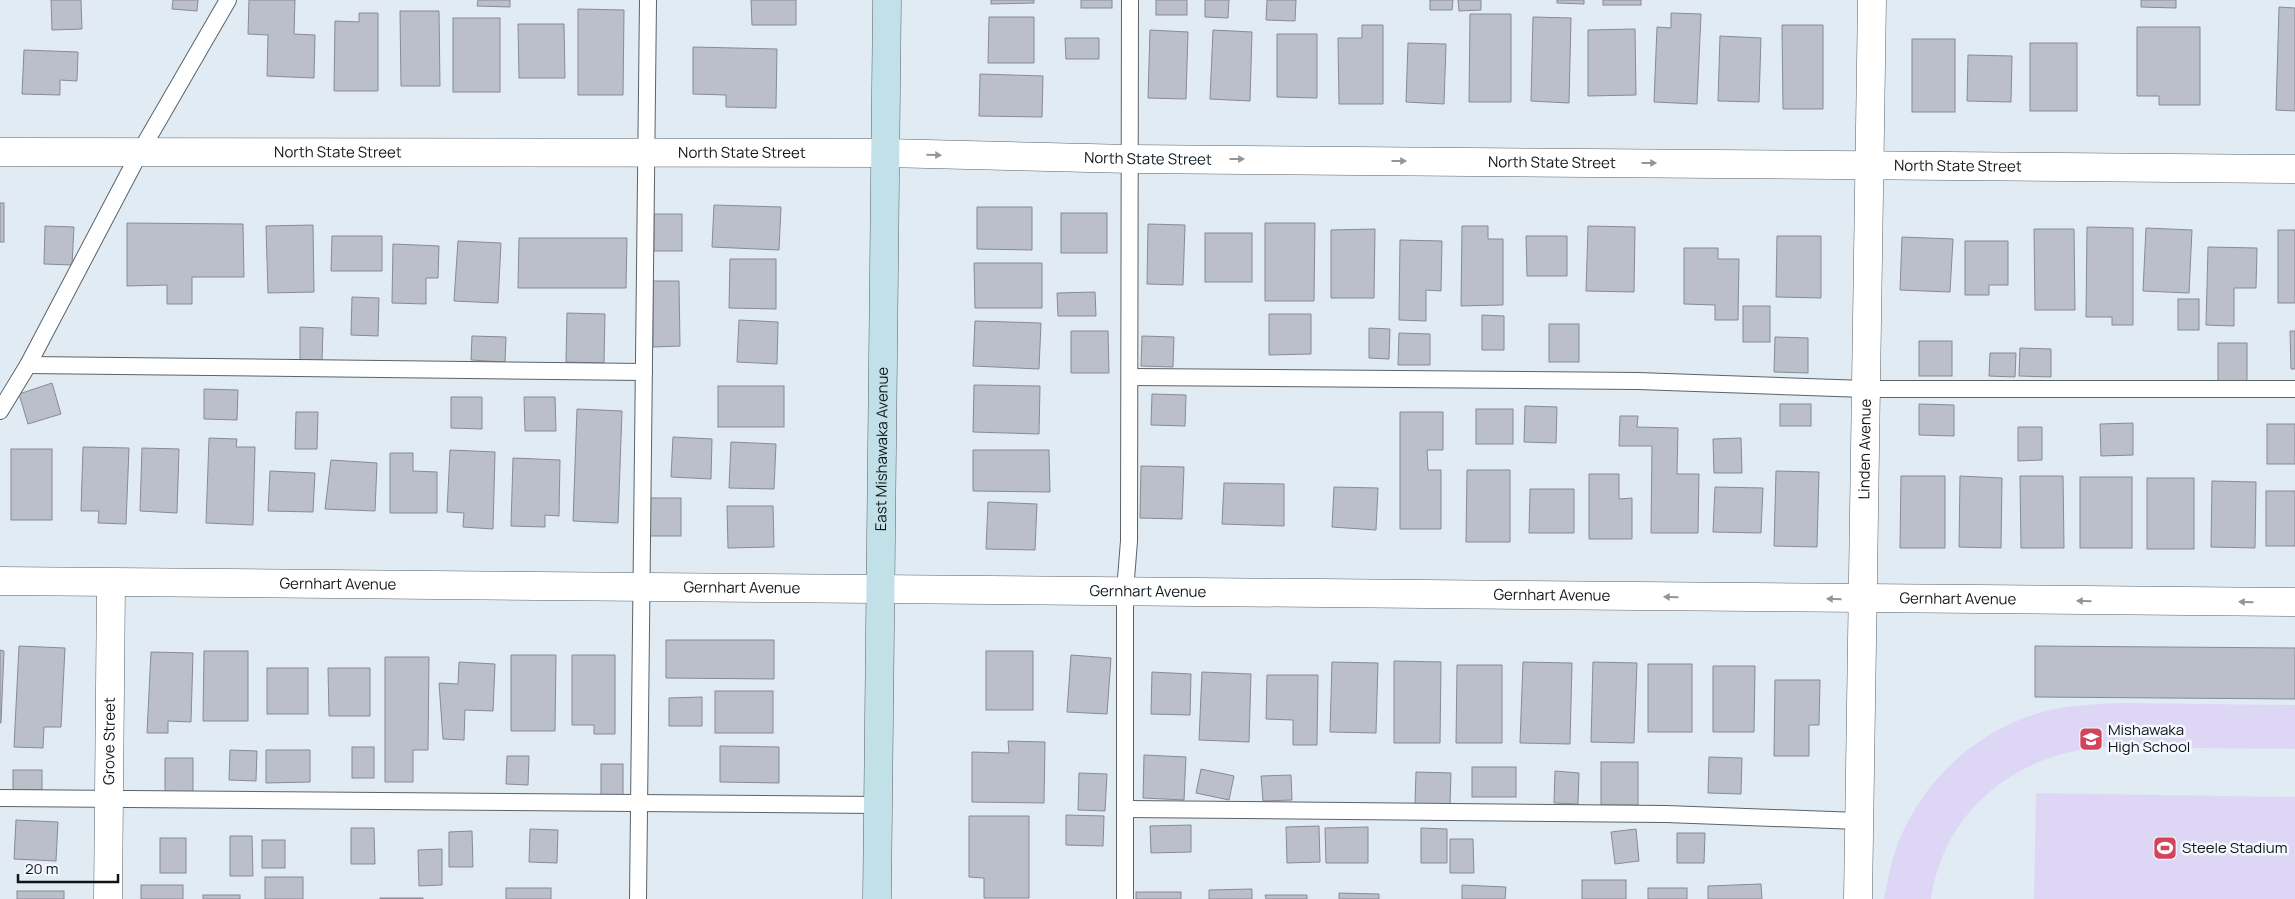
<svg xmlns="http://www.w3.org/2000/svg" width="2295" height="899" viewBox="0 0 2295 899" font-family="Manrope,sans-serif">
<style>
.garden{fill:#ddd7f5}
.building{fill:#bbbfca;stroke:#888b96}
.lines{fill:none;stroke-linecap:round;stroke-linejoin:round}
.lane-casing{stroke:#5a636a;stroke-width:18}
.street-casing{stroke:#5a636a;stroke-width:29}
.secondary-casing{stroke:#5a636a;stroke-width:29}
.lane{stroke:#fff;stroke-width:16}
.street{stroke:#fff;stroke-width:28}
.secondary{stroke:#c2e0e8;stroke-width:28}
.oneway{fill:#949597}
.labels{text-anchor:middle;stroke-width:5;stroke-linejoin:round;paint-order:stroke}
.street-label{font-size:15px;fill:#111417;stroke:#f2f8fd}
.poi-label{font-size:15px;fill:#111417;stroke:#f2f8fd;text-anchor:start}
</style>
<rect width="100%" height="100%" fill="#e1ebf4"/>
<g class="garden">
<path d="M 2123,703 L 2295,705 L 2295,749 L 2101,747 C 2015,755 1944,810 1931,899 L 1884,899 C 1887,888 1888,876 1891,865 C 1910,793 1968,734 2039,713 C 2066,705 2095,704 2123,703 Z"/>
<polygon points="2036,793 2295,797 2295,899 2034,899"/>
</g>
<g class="building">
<polygon points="51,0 81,0 82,29 52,30"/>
<polygon points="173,0 198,0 197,11 172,9"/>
<polygon points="249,0 295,0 294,34 315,35 314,78 267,76 268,35 248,34"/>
<polygon points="478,0 510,0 510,7 477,6"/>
<polygon points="751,0 796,0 796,25 752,25"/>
<polygon points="991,0 1034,0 1034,3 991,4"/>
<rect x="1081" y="0" width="31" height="8"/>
<rect x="1156" y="0" width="31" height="15"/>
<polygon points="1205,0 1229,0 1228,18 1205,17"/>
<polygon points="1267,0 1296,0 1295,21 1266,20"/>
<polygon points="1430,0 1453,0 1452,10 1430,10"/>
<polygon points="1458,0 1481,0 1481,10 1459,11"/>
<polygon points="1557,0 1584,0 1584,4 1557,3"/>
<rect x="1603" y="0" width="38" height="5"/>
<polygon points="2141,0 2176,0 2176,8 2141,7"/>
<polygon points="2279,7 2295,8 2295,111 2276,110"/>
<polygon points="578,9 624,10 623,95 578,95"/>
<polygon points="400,11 439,11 440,86 401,86"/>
<polygon points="359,13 378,13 378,91 334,91 335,21 359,22"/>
<polygon points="1671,13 1701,14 1697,104 1654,102 1657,27 1671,28"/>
<polygon points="1470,14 1511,14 1511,102 1469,102"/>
<polygon points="989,17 1034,17 1034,63 988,63"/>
<polygon points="1533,17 1571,18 1569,103 1531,101"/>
<rect x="453" y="18" width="47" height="74"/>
<polygon points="518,24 564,24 565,78 519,78"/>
<polygon points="1362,25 1383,25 1383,104 1339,104 1338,38 1362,38"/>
<polygon points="1782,25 1823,25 1823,109 1783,109"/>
<polygon points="2137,27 2200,27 2200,105 2159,105 2159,96 2137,96"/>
<polygon points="1635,29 1636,95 1588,96 1588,30"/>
<polygon points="1150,30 1188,32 1186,99 1148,98"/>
<polygon points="1213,30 1252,32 1250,101 1210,99"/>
<polygon points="1277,34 1317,34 1317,98 1277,97"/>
<polygon points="1720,36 1761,38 1759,102 1718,101"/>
<polygon points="1065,38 1099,38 1099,59 1066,59"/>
<rect x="1912" y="39" width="43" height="73"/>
<polygon points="1408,43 1446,44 1444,104 1406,102"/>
<rect x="2030" y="43" width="47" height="68"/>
<polygon points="693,47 777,49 776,108 726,107 726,95 693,94"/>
<polygon points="24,50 78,52 77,81 60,80 60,95 22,94"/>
<polygon points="1968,55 2012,56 2011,102 1967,101"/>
<polygon points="980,74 1043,76 1042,117 979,116"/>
<rect x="0" y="203" width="4" height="39"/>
<polygon points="714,205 781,207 779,250 712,247"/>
<polygon points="977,207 1032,207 1032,250 977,249"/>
<rect x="1061" y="213" width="46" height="40"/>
<rect x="654" y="214" width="28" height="37"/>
<polygon points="127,223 243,224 244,277 192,277 192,304 167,304 167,285 127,286"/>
<polygon points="1265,223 1315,223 1314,301 1265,301"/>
<polygon points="1148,224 1185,225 1183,285 1147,284"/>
<polygon points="313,225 314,292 268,293 266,226"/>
<polygon points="45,226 74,227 72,265 44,264"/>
<polygon points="1462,226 1488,226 1488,239 1503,239 1503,305 1461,306"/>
<polygon points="1588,226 1635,227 1634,292 1586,291"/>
<polygon points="2087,227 2133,228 2133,325 2112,325 2112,317 2086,317"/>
<polygon points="2146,228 2192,230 2189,293 2143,291"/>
<polygon points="1375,229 1374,298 1331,298 1331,230"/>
<polygon points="2034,229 2074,229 2075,310 2035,310"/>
<rect x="2278" y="230" width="17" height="73"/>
<rect x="1205" y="233" width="47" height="49"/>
<polygon points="332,236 382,236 382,271 331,271"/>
<polygon points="1526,236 1567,236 1567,276 1527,276"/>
<polygon points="1777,236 1821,236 1821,298 1776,297"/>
<polygon points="1902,237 1953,239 1950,292 1900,290"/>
<polygon points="519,238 627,238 626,288 518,288"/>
<polygon points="1400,240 1442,241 1441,291 1426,290 1426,321 1399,320"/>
<polygon points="458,241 501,243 498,303 454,301"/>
<polygon points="1965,241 2008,241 2008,285 1989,285 1989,295 1965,295"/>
<polygon points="393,244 439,246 438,278 426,278 426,304 392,303"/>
<polygon points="2208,247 2257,248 2256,288 2234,288 2234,326 2206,325"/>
<polygon points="1684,248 1718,248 1718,259 1739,259 1738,320 1715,320 1715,305 1684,304"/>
<polygon points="730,259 776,259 776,309 729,308"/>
<polygon points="974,263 1042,263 1042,308 975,308"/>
<polygon points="653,281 679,281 680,346 653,347"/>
<polygon points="1095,292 1096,316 1058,316 1057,293"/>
<polygon points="352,297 379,298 378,336 351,335"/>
<rect x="2178" y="299" width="21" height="31"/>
<rect x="1743" y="306" width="27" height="36"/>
<polygon points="567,313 605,314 604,363 566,362"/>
<polygon points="1269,314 1311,314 1311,354 1269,355"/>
<polygon points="1482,315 1504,316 1504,350 1482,350"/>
<polygon points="739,320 778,322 777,364 737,362"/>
<polygon points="975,321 1041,323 1039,369 973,366"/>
<rect x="1549" y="324" width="30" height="38"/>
<polygon points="300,327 323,328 322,361 300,360"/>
<polygon points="1369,328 1390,329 1389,359 1369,358"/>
<polygon points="1071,331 1108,331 1109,373 1071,373"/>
<polygon points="2290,331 2295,331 2295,369 2291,369"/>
<polygon points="1399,333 1430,334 1430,365 1398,365"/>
<polygon points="472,336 506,337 505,362 471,360"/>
<polygon points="1142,336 1174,337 1173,367 1141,366"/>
<polygon points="1775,337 1808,338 1808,373 1774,372"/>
<rect x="1919" y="341" width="33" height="35"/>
<rect x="2218" y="343" width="29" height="38"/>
<polygon points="2020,348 2051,349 2051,377 2019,376"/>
<polygon points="1990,353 2016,353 2015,377 1989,376"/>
<polygon points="52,383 61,414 28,424 19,394"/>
<polygon points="974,385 1040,386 1039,434 973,432"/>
<rect x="718" y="386" width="66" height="41"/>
<polygon points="204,389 238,390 237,420 204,419"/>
<polygon points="1152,394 1186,395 1185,426 1151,425"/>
<polygon points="451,397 482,397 482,429 451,428"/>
<polygon points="524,397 555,397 556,431 525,431"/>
<rect x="1780" y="404" width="31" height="22"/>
<polygon points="1919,404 1954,405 1954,436 1919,435"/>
<polygon points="1525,406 1557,407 1556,443 1524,442"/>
<polygon points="577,409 622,411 618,523 573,521"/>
<rect x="1476" y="409" width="37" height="35"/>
<polygon points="296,412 318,412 317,449 295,449"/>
<polygon points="1400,412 1443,412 1443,450 1427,450 1428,470 1441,470 1441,529 1400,529"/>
<polygon points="1620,416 1638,416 1637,427 1678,428 1677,474 1699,474 1698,533 1651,533 1652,446 1619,446"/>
<polygon points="2133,423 2133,455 2101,456 2100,424"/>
<rect x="2267" y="424" width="28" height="40"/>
<polygon points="2018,427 2042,427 2042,460 2018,461"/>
<polygon points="673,437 712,439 711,479 671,477"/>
<polygon points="209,438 237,439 236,447 255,447 253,525 206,523"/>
<polygon points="1741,438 1742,473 1714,473 1713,439"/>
<polygon points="731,442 776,444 774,489 729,488"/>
<polygon points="83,447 129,448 126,524 98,523 99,511 81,511"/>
<polygon points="142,448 179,449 177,513 140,511"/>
<rect x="11" y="449" width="41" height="71"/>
<polygon points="450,450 495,452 493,529 463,527 464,513 447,512"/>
<polygon points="973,450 1049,450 1050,492 973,491"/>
<polygon points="390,453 413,453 413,471 437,472 437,513 390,513"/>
<polygon points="513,458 560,460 559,516 545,515 545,527 511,526"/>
<polygon points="331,460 377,463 375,511 325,509"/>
<polygon points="1141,466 1184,467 1182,519 1140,518"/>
<polygon points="1467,470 1510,470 1510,542 1466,542"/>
<polygon points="270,471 315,473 313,512 268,511"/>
<polygon points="1776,471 1819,472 1817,547 1774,546"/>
<polygon points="1589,474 1619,474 1619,499 1632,498 1632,539 1589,539"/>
<polygon points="1901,476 1945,476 1945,548 1900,548"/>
<polygon points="1960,476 2002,478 2001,548 1959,547"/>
<polygon points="2020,476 2063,476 2064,548 2021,548"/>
<rect x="2080" y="477" width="52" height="71"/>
<rect x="2147" y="478" width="47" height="71"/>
<polygon points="2212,481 2256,482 2255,548 2211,547"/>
<polygon points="1224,483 1284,484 1284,526 1222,524"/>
<polygon points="1334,487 1378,488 1376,530 1332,527"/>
<polygon points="1715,487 1763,488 1761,533 1713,532"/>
<polygon points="1530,489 1574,489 1574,533 1529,533"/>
<rect x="2266" y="491" width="29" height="55"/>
<rect x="649" y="498" width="32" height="38"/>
<polygon points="988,502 1037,504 1035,550 986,549"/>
<polygon points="727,506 773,506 774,547 728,548"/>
<polygon points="666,640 774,640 774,679 666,678"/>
<polygon points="19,646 65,648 61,727 44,727 43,748 14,747"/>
<polygon points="2035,646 2295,648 2295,699 2035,697"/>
<polygon points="0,650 4,651 1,723 0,723"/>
<polygon points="204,651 248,651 248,721 203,721"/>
<rect x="986" y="651" width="47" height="59"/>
<polygon points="151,652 193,653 191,722 168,721 168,733 147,733"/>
<polygon points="511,655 556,655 555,731 511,731"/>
<polygon points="572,655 615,655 615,734 594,734 594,725 572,725"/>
<polygon points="1071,655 1111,658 1107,714 1067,712"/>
<polygon points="385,657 429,657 428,750 413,750 413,782 385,782"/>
<polygon points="1394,661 1441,662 1440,743 1394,743"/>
<polygon points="459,662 495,664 493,711 465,710 464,740 443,739 439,683 458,684"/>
<polygon points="1332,662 1378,663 1376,733 1330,732"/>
<polygon points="1523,662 1572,663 1570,744 1520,743"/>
<polygon points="1593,662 1637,663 1634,743 1591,742"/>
<rect x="1648" y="664" width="44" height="68"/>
<polygon points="1457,665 1502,665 1502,743 1456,743"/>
<polygon points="1713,666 1755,666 1754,732 1713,732"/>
<rect x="267" y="668" width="41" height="46"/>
<polygon points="328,668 370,668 370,716 329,716"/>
<polygon points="1152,672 1191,674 1190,715 1151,714"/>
<polygon points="1202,672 1251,674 1249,742 1199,740"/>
<polygon points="1267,675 1318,675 1317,745 1293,745 1293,720 1266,719"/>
<polygon points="1775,680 1820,680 1819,725 1809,725 1809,756 1774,756"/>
<rect x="715" y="691" width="58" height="42"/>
<polygon points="702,697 702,726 669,726 669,698"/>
<polygon points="1008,741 1045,742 1044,803 972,802 972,752 1009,753"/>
<polygon points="720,746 779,747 779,783 720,782"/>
<rect x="352" y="747" width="22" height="31"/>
<polygon points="230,750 257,751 256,781 229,780"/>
<polygon points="266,750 310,750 310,782 266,783"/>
<polygon points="1144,755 1186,757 1184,800 1143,798"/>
<polygon points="507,756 529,756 528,785 506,784"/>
<polygon points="1709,757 1742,758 1741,794 1708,793"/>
<polygon points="165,758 193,758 193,793 165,792"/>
<rect x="1601" y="762" width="37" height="43"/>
<rect x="601" y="764" width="22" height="31"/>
<rect x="1472" y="767" width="44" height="30"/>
<polygon points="1201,769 1234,776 1229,800 1196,793"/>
<rect x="13" y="770" width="29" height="20"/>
<polygon points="1555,771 1579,773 1578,804 1554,803"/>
<polygon points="1416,772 1451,773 1450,805 1415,804"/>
<polygon points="1079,773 1107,774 1105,811 1078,810"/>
<polygon points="1291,775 1292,800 1263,801 1261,776"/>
<polygon points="1066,815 1104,816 1103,846 1066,845"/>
<polygon points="969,816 1029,816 1029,898 984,898 984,878 969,877"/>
<polygon points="16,820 58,822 56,861 14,859"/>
<polygon points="1191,825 1191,852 1151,853 1150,826"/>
<polygon points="1319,826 1320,862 1287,863 1286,827"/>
<polygon points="1368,827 1368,863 1326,863 1325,828"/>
<polygon points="351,828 374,828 375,864 351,864"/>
<polygon points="1421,828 1447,829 1447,863 1421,863"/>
<polygon points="530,829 558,830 557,863 529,862"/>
<polygon points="1636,829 1639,861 1615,864 1611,832"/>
<polygon points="472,831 473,867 449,867 449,832"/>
<polygon points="1677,833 1705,833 1704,863 1677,863"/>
<polygon points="230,836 252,836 253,876 230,876"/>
<rect x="160" y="838" width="26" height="35"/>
<polygon points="1450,839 1473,839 1474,873 1450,873"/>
<rect x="262" y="840" width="23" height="28"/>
<polygon points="442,849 442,885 419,886 418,850"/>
<rect x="265" y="877" width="38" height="22"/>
<rect x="1582" y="880" width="44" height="19"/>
<polygon points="1761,884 1762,899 1708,899 1708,886"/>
<rect x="141" y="885" width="42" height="14"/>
<polygon points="1462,885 1506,887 1505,899 1462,899"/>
<rect x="506" y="888" width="45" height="11"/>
<rect x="1648" y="888" width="39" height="11"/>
<polygon points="1252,889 1252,899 1209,899 1209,890"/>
<rect x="17" y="891" width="47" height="8"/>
<rect x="1136" y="892" width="45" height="7"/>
<polygon points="1339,893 1379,894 1379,899 1339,899"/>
<rect x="203" y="895" width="37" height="4"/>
<polygon points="1265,895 1307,895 1307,899 1266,899"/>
<rect x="380" y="898" width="43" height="1"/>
</g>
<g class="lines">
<g class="lane-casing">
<g id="lane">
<polyline points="28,365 644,372"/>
<polyline points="1130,377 1638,381 1865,389 2295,389"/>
<polyline points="0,411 28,365 140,152 228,0"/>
<polyline points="0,798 878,805"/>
<polyline points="1126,809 1666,814 1859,821"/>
<polyline points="638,899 648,0"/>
<polyline points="1125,899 1125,591 1129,541 1130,0"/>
</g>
</g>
<g class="street-casing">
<g id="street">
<path id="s1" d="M 0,152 L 886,153 L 1130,159 L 2295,169"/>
<path id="s2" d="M 0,581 L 2295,602"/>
<path id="s3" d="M 108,899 L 111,583"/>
<path id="s4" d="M 1858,899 L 1872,0"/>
</g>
</g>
<g class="secondary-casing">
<g id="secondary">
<path id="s5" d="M 877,899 L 887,0"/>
</g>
</g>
<use href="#lane" class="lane"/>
<use href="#street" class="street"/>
<use href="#secondary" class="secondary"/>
</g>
<defs><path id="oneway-solid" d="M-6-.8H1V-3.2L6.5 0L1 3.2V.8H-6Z" transform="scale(1.25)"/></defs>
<g class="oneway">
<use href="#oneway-solid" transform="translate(934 155) rotate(1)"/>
<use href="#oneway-solid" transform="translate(1237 159)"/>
<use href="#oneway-solid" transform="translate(1399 161)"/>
<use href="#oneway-solid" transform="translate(1649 163)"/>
<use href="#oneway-solid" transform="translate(1671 597) rotate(-179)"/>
<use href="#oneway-solid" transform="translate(1834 599) rotate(-179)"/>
<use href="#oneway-solid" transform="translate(2084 601) rotate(-179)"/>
<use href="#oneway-solid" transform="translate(2246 602) rotate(-179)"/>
</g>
<defs>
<g id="school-square" transform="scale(1.25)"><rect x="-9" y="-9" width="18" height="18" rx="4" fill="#d3435c" stroke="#f2f8fd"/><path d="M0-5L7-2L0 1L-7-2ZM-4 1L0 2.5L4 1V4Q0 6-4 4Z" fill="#fff"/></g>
<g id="stadium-square" transform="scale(1.25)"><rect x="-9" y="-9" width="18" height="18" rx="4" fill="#d3435c" stroke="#f2f8fd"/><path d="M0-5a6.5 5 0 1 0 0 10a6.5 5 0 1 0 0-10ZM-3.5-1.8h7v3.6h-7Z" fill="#fff"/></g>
</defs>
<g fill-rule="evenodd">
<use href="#school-square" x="2091" y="739"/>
<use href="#stadium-square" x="2165" y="848"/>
</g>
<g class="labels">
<g class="street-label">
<text dy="5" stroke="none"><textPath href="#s1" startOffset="338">North State Street</textPath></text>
<text dy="5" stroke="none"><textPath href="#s1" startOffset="742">North State Street</textPath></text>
<text dy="5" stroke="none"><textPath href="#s1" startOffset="1148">North State Street</textPath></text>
<text dy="5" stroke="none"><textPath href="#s1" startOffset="1552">North State Street</textPath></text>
<text dy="5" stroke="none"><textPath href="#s1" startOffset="1958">North State Street</textPath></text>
<text dy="5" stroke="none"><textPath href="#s5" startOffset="450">East Mishawaka Avenue</textPath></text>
<text dy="5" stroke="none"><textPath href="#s4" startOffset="450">Linden Avenue</textPath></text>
<text dy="5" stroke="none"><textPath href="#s2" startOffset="338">Gernhart Avenue</textPath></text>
<text dy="5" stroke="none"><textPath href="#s2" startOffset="742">Gernhart Avenue</textPath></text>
<text dy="5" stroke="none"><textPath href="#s2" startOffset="1148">Gernhart Avenue</textPath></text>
<text dy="5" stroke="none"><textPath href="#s2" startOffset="1552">Gernhart Avenue</textPath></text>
<text dy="5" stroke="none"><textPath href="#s2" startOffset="1958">Gernhart Avenue</textPath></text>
<text dy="5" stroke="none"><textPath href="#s3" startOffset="158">Grove Street</textPath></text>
</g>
<g class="poi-label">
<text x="2108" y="735">Mishawaka<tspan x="2108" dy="17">High School</tspan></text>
<text x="2182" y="853">Steele Stadium</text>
</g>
</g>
<path d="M18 874v8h100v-8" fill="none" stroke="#111417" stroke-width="2.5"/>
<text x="25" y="874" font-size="15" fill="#111417" stroke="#f2f8fd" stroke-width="4" paint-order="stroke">20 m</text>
</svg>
